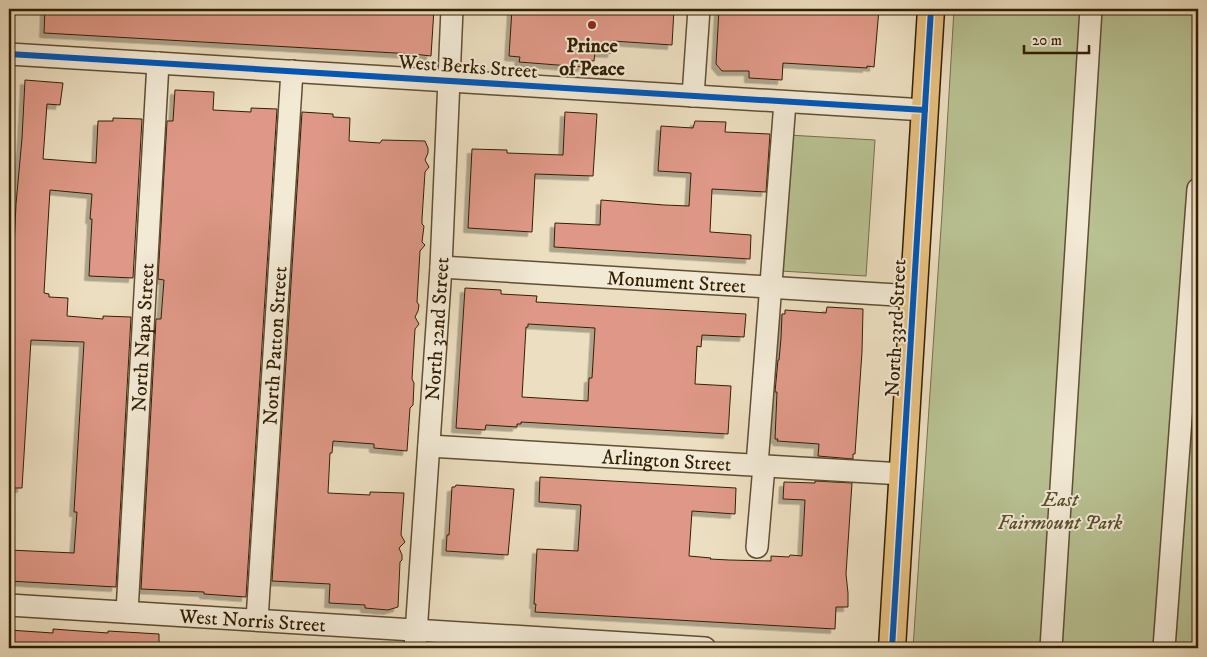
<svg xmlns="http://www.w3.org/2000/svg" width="1207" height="657" viewBox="0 0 1207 657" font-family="'IM FELL DW Pica',serif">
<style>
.green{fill:#b8c192;stroke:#75704a}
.building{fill:#df9887;stroke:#321f02;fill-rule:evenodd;filter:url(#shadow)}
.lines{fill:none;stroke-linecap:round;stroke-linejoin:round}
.minor-casing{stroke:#604f32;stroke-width:24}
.major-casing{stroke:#321f02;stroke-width:29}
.minor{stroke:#f3ead6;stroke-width:21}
.major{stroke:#e6bf80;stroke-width:26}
.cycleway-casing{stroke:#f3ead6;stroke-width:9}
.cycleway{stroke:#0057b8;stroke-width:6}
.poi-dot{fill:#8f2418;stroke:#f3ead6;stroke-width:2}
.labels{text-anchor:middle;stroke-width:4;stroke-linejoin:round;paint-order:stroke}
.poi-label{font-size:20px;font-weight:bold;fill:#321f02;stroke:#f3ead6}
.street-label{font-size:20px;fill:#321f02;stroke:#f3ead6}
.park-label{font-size:20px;font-style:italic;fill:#5a502d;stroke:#f3ead6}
</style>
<defs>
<filter id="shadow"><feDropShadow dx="-4.5" dy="4.5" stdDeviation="0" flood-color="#0004"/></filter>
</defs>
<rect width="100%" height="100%" fill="#ecdec0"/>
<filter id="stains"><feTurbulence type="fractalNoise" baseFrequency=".004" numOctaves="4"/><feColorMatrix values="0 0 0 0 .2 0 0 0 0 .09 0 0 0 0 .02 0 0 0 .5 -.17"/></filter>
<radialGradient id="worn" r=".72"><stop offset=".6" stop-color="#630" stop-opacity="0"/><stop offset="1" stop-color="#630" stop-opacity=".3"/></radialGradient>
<g class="green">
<polygon points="954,9 1198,9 1198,648 913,648 942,213"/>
<polygon points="788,135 875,140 866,276 780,271"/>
</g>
<g class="building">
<polygon points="45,9 434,9 431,56 413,54 44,33"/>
<polygon points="512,9 674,9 672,45 613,41 612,53 595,52 594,61 584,60 583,67 519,62 520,57 509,56"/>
<polygon points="719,9 879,9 874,67 867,66 867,68 783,63 782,80 749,78 749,71 722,71 716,64"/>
<polygon points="25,80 63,83 60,105 47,104 43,159 96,163 98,121 113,121 113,118 142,119 133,278 89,276 92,219 90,219 92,194 50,190 47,240 44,293 49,294 49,297 68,298 67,316 103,319 103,316 131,317 116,587 9,581 9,550 74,553 77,512 74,512 84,342 31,340 22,488 9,488 9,360 16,204 22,138"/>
<polygon points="175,90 214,92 213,110 251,112 251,108 277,109 246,597 204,594 204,592 141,589 156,319 161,319 164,280 158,279 167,121 173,121"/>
<polygon points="302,112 333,114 333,117 350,118 349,141 380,143 382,140 425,141 428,148 428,153 425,160 429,167 425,172 422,219 422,224 424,226 422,242 425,245 420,251 417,302 419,305 418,311 415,317 419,324 415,329 412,379 414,383 413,405 410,408 407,451 374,448 374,444 333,441 332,453 330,453 328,493 370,495 370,492 404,493 401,535 405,542 399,548 402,555 402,560 400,562 398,607 388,610 365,608 365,605 329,603 330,584 272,581"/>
<polygon points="565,112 597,114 593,176 535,174 532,232 468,228 472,149 507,150 507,153 563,155"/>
<polygon points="695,121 726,122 725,132 770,134 766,192 712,189 710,232 751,235 750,259 554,247 555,223 600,225 601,200 664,205 689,206 691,173 658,171 661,126 693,128"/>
<path d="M 465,288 L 501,290 L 501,294 L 537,296 L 536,302 L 746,314 L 744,337 L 702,335 L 701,347 L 697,346 L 695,384 L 731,386 L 728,434 L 521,422 L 521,424 L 517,424 L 517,427 L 486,425 L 485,430 L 456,428 ZM 528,324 L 595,328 L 592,378 L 589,378 L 588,401 L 522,397 L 526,327 L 528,327 Z"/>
<polygon points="827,307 863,309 862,352 855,454 853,454 853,459 818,456 819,444 777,441 778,439 775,439 777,392 775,392 778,360 779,360 781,338 782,314 785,314 785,310 826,313"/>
<polygon points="540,477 736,488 735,514 692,511 689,556 711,558 710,559 729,560 771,561 771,556 789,557 790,555 802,556 805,500 783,499 784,482 815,483 815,481 852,483 846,574 848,593 848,607 836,607 835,629 535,612 536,604 534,604 537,549 578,551 581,505 539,502"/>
<polygon points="456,485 514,489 508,555 446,551 447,535 449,535 452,487 455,487"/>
<polygon points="53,629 80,631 108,633 108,631 159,634 159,648 9,648 9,630 53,633"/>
</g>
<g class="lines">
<g class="minor-casing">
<g id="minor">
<polyline points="9,54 925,110"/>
<polyline points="693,96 699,9"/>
<path id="s1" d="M 441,267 L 913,296"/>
<path id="s2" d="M 429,446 L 903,474"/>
<polyline points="757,465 785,102"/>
<polyline points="757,547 764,466"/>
<path id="s3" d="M 9,605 L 705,648"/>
<path id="s4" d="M 127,612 L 158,63"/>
<path id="s5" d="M 257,620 L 292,71"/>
<path id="s6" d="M 415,648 L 441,267 L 452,9"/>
<polyline points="1051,648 1091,9"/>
<polyline points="1164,648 1198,189"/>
</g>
</g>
<g class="major-casing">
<polyline id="major" points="892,648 931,9"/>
</g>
<use href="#minor" class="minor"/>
<use href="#major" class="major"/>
<g class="cycleway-casing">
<g id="cycleway">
<polyline points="9,54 925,110"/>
<polyline points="892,648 931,9"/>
</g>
</g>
<use href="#cycleway" class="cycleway"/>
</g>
<circle class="poi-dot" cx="592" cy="25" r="5"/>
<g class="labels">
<g class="poi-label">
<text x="592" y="52">Prince<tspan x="592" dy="23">of Peace</tspan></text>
</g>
<g class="street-label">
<text transform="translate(468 66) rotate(4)" y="7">West Berks Street</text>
<text dy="7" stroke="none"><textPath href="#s1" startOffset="236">Monument Street</textPath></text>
<text transform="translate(895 328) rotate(-87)" y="7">North 33rd Street</text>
<text dy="7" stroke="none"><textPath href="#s6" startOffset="320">North 32nd Street</textPath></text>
<text dy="7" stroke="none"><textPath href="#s4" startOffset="275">North Napa Street</textPath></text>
<text dy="7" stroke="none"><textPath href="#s5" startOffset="275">North Patton Street</textPath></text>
<text dy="7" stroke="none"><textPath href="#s2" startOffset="238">Arlington Street</textPath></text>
<text dy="7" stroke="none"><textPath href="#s3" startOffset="244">West Norris Street</textPath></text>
</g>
<g class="park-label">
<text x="1060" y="506">East<tspan x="1060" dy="23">Fairmount Park</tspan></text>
</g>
</g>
<rect width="1207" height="657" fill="none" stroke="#ecdec0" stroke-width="30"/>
<rect x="10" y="10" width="1187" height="637" fill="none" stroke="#321f02" stroke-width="2.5"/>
<rect x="15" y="15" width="1177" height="627" fill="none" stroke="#321f02"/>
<path d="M1024 45v8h65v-8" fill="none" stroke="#321f02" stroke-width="2.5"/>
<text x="1032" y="45" font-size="15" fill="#321f02" stroke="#f3ead6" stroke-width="4" paint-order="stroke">20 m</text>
<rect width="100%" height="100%" filter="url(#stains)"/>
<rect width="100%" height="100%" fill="url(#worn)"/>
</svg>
